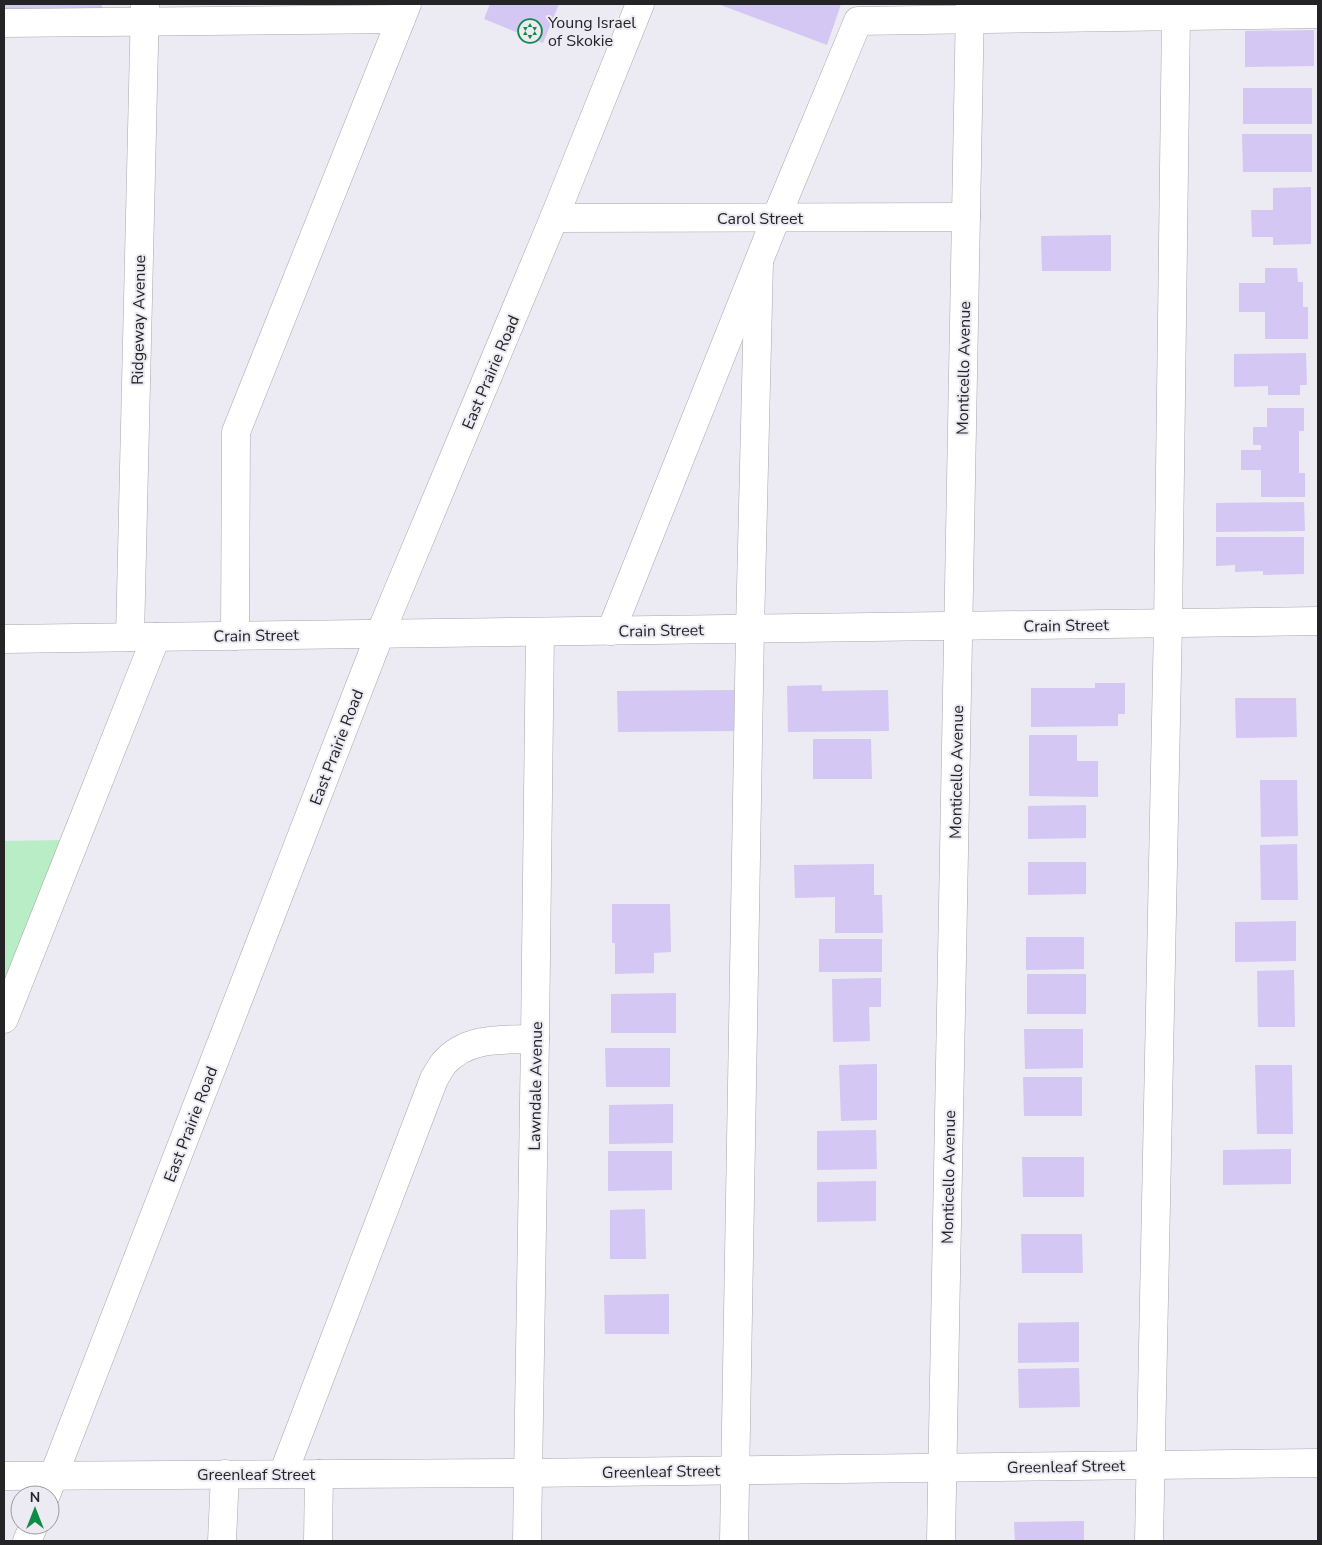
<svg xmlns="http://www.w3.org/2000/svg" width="1322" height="1545" viewBox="0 0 1322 1545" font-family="'Nunito Sans',sans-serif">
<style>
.green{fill:#b8edc5}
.building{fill:#d4c7f4}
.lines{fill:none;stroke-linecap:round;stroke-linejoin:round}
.minor-casing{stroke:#a8a6ae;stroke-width:29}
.minor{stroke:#fff;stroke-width:28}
.labels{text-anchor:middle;stroke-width:4;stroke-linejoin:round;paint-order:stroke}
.poi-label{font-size:16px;fill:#242326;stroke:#eceaf2;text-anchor:start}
.street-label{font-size:16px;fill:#242326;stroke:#eceaf2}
</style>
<rect width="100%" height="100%" fill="#eceaf2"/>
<polygon class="green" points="66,840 4,995 4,841"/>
<g class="building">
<polygon points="4,4 102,4 102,8 4,10"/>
<polygon points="490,4 559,4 543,43 484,19"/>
<polygon points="718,4 841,4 827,45"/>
<polygon points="1314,30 1314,66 1245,67 1245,31"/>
<rect x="1243" y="88" width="69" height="36"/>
<polygon points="1242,134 1312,134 1312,172 1243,172"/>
<polygon points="1311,187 1311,244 1273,245 1273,237 1252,237 1251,210 1273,210 1273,188"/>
<polygon points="1111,235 1111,271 1042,271 1041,236"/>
<polygon points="1265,268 1297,268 1298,282 1303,282 1303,307 1308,307 1308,339 1265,339 1265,312 1239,312 1239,283 1265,283"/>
<polygon points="1306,353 1307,385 1300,385 1300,395 1268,395 1268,386 1234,387 1234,354"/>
<polygon points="1267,408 1304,408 1304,431 1299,431 1299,473 1305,473 1305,497 1261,497 1261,470 1241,470 1241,450 1261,450 1261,445 1253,445 1253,427 1267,427"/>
<polygon points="1304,502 1305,531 1216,532 1216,503"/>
<polygon points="1216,537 1304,537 1304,574 1263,575 1263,571 1235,572 1235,565 1216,566"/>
<polygon points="1095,683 1125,683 1125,714 1118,714 1118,726 1031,727 1031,688 1095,688"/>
<polygon points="822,685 822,691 888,690 889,731 788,732 787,686"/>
<polygon points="734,690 735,731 618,732 617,691"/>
<polygon points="1235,698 1296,698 1297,737 1236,738"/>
<polygon points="1029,735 1077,735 1077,761 1098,761 1098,797 1029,796"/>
<polygon points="813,739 871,739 872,779 813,779"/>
<polygon points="1260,780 1297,780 1298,836 1261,837"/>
<polygon points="1086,805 1086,838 1028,839 1028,806"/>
<polygon points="1297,844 1298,900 1261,900 1260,845"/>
<polygon points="1028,862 1086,862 1086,894 1028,895"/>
<polygon points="874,864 874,895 882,895 883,933 835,933 835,897 795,898 794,865"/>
<polygon points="612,904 670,904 671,952 654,953 654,973 615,974 615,943 612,943"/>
<polygon points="1296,921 1296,961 1235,962 1235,922"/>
<polygon points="1026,937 1084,937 1084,969 1026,970"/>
<rect x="819" y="939" width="63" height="33"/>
<polygon points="1294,970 1295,1027 1258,1027 1257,971"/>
<rect x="1027" y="974" width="59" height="40"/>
<polygon points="881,978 881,1007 869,1007 870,1041 833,1042 832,979"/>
<polygon points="676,993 676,1033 611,1033 611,994"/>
<polygon points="1024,1029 1083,1029 1083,1068 1025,1069"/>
<polygon points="605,1048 670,1048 670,1087 606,1087"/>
<polygon points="877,1064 877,1120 841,1121 839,1065"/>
<polygon points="1255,1065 1292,1065 1293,1134 1257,1134"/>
<polygon points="1023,1077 1082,1077 1082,1116 1024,1116"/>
<polygon points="673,1104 673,1143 609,1144 609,1105"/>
<polygon points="876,1130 877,1169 817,1170 817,1131"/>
<polygon points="1291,1149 1291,1184 1223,1185 1223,1150"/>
<polygon points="608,1151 672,1151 672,1190 608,1191"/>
<polygon points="1022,1157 1084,1157 1084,1197 1023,1197"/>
<polygon points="876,1181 876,1221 817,1222 817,1182"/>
<polygon points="645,1209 646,1259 610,1259 610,1210"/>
<polygon points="1021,1234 1082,1234 1083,1273 1022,1273"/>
<polygon points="669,1294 669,1334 605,1334 604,1295"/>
<polygon points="1079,1322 1079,1362 1018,1363 1018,1323"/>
<polygon points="1079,1368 1080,1407 1019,1408 1018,1369"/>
<polygon points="1084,1521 1084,1541 1015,1541 1014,1522"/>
</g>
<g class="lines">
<g class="minor-casing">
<g id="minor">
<polyline points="4,23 401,19"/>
<polyline points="554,218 966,217"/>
<polyline points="611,631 776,218 858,21 1318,14"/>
<polyline points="235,636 236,432 407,4"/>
<polyline points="130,637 145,4"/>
<polyline points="4,639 1318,621"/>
<polyline points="4,1019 156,637"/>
<path d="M 283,1474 L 434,1079 C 437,1074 440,1068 444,1063 C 468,1036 503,1040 535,1039"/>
<polyline points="4,1476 528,1473 1318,1463"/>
<polyline points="46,1495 380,634 554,218 640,4"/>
<polyline points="27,1541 34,1525"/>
<polyline points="222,1541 225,1474"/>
<polyline points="318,1541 319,1474"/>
<polyline points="527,1541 535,1039 540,632"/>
<polyline points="734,1541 750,629 759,262"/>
<polyline points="941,1541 970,4"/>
<polyline points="1149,1541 1168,623 1176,17"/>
</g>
</g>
<use href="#minor" class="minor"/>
</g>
<defs>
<g id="synagogue-ring" transform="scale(1.25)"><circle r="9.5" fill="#eceaf2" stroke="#118c47" stroke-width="1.5"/><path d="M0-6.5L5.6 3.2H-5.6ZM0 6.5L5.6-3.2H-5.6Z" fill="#118c47"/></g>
</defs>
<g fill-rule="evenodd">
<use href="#synagogue-ring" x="530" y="31"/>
</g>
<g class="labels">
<g class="poi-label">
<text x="548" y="28">Young Israel<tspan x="548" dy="18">of Skokie</tspan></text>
</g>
<g class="street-label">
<text x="760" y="224">Carol Street</text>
<text transform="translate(138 320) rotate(-89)" y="6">Ridgeway Avenue</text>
<text transform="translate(963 368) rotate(-89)" y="6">Monticello Avenue</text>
<text transform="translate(490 372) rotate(-67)" y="6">East Prairie Road</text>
<text transform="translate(1066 625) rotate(-1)" y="6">Crain Street</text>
<text transform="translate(661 630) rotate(-1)" y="6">Crain Street</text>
<text transform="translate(256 635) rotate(-1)" y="6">Crain Street</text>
<text transform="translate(336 747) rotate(-69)" y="6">East Prairie Road</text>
<text transform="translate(956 772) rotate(-89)" y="6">Monticello Avenue</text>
<text transform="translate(535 1086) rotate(-89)" y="6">Lawndale Avenue</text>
<text transform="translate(190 1124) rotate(-69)" y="6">East Prairie Road</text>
<text transform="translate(948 1177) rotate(-89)" y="6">Monticello Avenue</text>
<text transform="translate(1066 1466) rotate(-1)" y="6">Greenleaf Street</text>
<text transform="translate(661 1471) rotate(-1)" y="6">Greenleaf Street</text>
<text x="256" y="1480">Greenleaf Street</text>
</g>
</g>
<rect width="1322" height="1545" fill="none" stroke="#242326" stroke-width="10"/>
<g transform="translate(35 1510)"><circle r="24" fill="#eceaf2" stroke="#9c9aa0"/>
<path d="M0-4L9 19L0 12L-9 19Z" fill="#118c47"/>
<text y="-8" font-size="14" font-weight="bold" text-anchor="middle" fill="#242326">N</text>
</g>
</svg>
